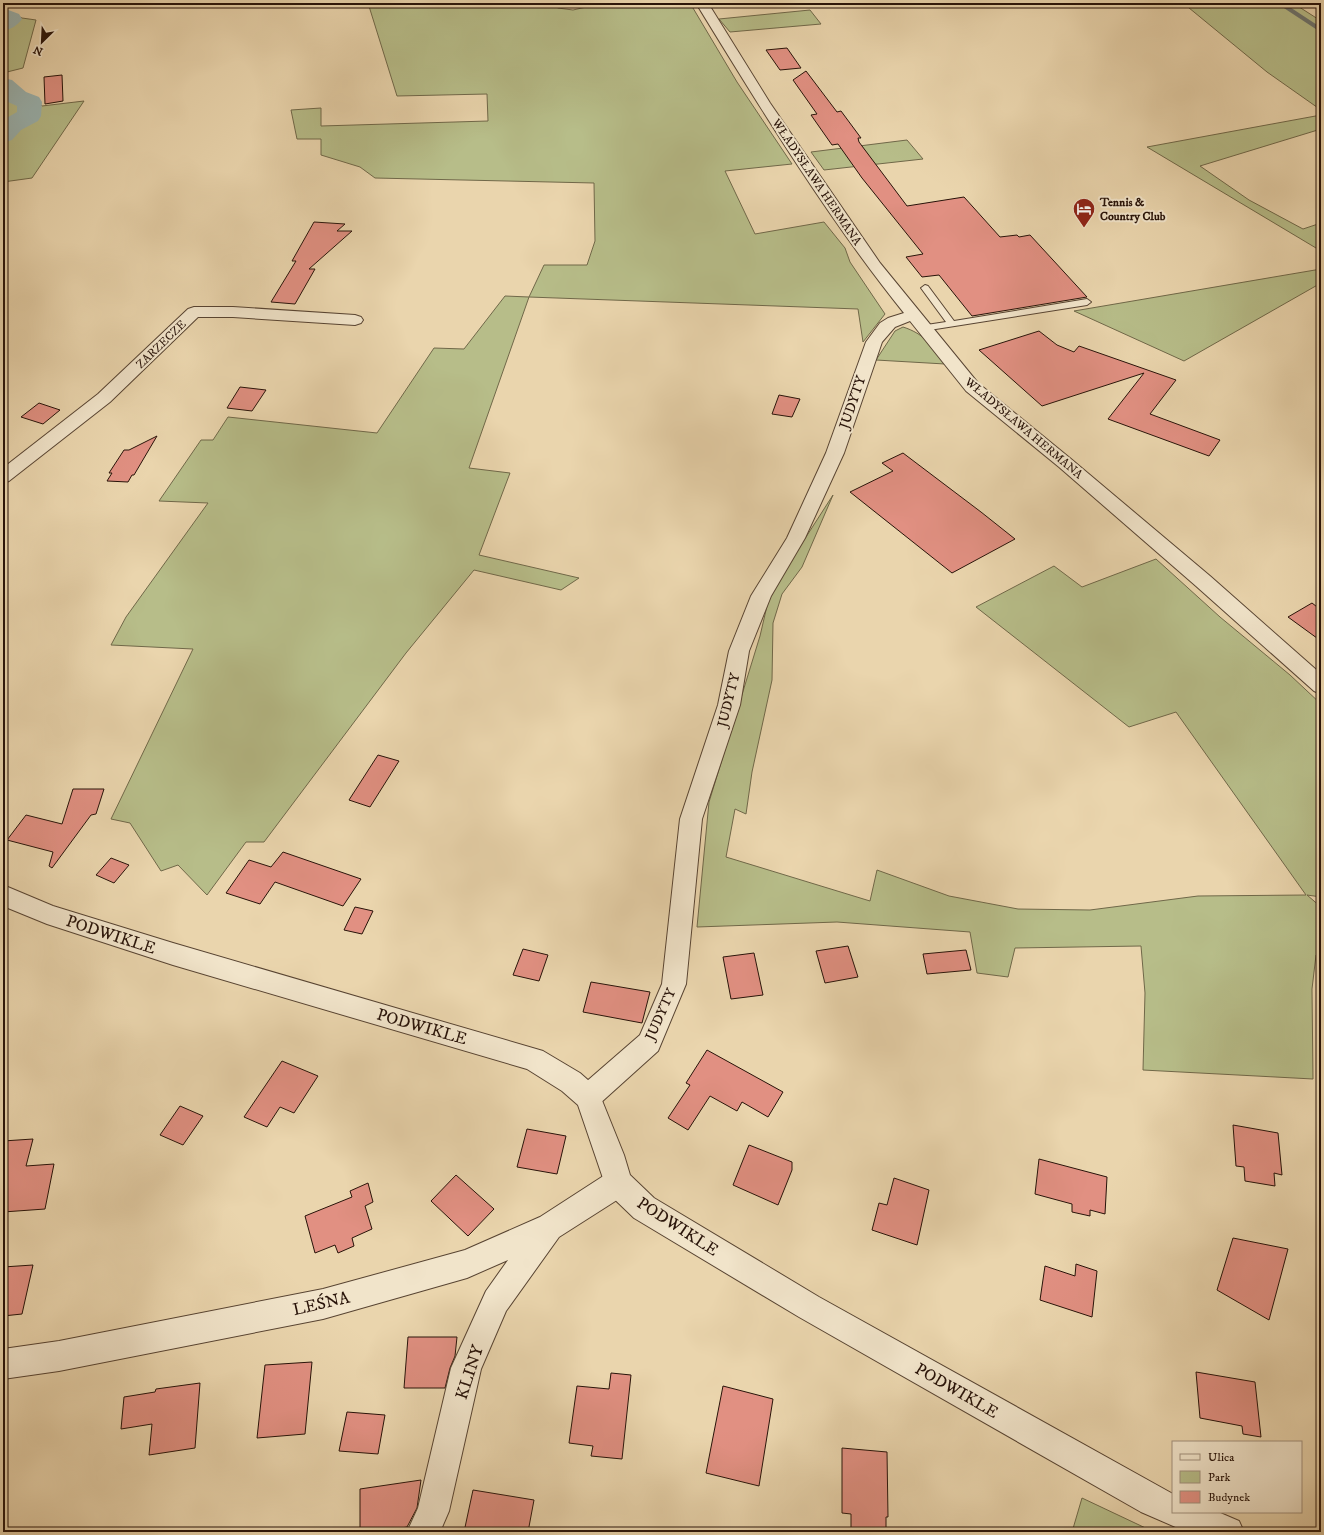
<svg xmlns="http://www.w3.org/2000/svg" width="1324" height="1535" viewBox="0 0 1324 1535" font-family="'IM FELL DW Pica',serif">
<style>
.green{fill:#b7bd89;stroke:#706849}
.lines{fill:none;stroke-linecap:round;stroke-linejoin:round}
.stream{stroke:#6d7570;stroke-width:4}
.river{fill:#9bb6b4;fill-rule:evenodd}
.building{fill:#e19082;stroke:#281309}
.service-casing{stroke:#584432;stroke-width:2}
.minor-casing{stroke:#584432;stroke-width:2}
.tertiary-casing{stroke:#584432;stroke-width:2}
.service{fill:#f1e4ca;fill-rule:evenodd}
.minor{fill:#f1e4ca;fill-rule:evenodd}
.tertiary{fill:#f1e4ca;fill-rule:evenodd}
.labels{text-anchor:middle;stroke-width:4;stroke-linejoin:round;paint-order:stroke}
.far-street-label{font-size:12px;fill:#281309;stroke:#f1e4ca}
.far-poi-label{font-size:12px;font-weight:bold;fill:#281309;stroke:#f1e4ca;text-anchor:start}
.street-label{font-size:14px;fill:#281309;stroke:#f1e4ca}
.near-street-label{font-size:17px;fill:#281309;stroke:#f1e4ca}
</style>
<rect width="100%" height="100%" fill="#ead5ad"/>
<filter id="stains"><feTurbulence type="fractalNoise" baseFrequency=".005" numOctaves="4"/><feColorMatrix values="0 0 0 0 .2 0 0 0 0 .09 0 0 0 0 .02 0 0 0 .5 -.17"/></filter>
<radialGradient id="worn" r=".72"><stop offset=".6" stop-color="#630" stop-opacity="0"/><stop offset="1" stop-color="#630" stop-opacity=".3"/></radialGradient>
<g class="green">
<polygon points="368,3 550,3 558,8 573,10 604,3 690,3 737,82 792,164 725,171 755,234 824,222 845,248 850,262 885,314 863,342 858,309 529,297 469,468 510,473 479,555 579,578 561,590 474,570 406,653 264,842 246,842 207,895 178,865 161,871 130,823 111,819 193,649 111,645 126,617 208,503 159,501 201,440 213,440 228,417 377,433 434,348 464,349 505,296 529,297 544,265 587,265 595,241 594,183 375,178 360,167 321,155 321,139 297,139 291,110 321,108 321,126 488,121 487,94 397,96"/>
<polygon points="1183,3 1293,3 1321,21 1321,110 1267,72"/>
<polygon points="3,9 22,18 36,20 23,68 3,73"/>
<polygon points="810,10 821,24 730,32 719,19"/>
<path d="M 3,75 C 12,94 29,91 42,106 L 84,101 L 32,178 L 3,182 Z"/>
<polygon points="1321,115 1321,129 1200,166 1249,200 1303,229 1321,223 1321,251 1147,147"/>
<polygon points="907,140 923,159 824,170 811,152"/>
<polygon points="1321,269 1321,283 1184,361 1074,311"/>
<path d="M 903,327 C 925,334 932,346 945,364 L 876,360 L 895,331 Z"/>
<polygon points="833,495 802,567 782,594 773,623 772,680 752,772 746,814 735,809 726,857 870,901 877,870 949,896 1018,909 1090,910 1198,896 1306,895 1176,712 1129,727 976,607 1054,566 1082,587 1156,559 1220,617 1290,675 1321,704 1321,897 1307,895 1321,907 1321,952 1316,955 1312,989 1313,1079 1143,1070 1145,993 1141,946 1015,948 1008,977 977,973 970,932 837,922 697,927 709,802 760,636 770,593"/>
<polygon points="1082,1498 1154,1532 1072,1532"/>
</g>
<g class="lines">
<polyline class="stream" points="1280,3 1321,30"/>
<g class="river">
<path d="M 3,8 L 19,14 L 22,19 C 17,26 11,29 3,31 Z"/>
<polygon points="3,78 12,80 26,92 39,97 42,102 41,116 38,121 21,130 12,140 3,143 3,120 17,112 17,106 8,102 3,98"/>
</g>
</g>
<g class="building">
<polygon points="787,48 801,68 780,70 766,50"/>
<polygon points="806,71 837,112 841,111 861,138 858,138 859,142 907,206 964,197 1000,237 1017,235 1019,237 1030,235 1087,297 972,316 939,275 922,277 906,257 923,254 862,178 838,144 832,145 811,115 817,114 793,80"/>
<polygon points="62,75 63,101 45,104 44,77"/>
<polygon points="314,222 345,224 337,231 352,231 309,269 315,269 295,304 271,302 296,261 292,261"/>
<polygon points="1039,331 1057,345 1074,352 1079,346 1176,380 1150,414 1220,440 1209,456 1108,419 1144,373 1042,406 979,350"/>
<polygon points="240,387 266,390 252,411 227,408"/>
<polygon points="779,395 800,399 792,417 772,414"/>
<polygon points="39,403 60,410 43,424 21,417"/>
<polygon points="157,436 134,475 132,475 128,482 107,481 112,473 109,473 124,450 129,450"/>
<polygon points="903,453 981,512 1015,539 952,573 850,492 893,471 882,463"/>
<polygon points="1312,603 1321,610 1321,641 1288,617"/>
<polygon points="378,755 399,761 370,807 349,800"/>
<polygon points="73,789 104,789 96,814 91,815 52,868 49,866 53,852 7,840 26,815 62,824"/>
<polygon points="283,852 361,879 343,906 275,882 260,904 226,893 249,860 271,867"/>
<polygon points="111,858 129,865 114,883 96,875"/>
<polygon points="355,907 373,911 362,934 344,930"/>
<polygon points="848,946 858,977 825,983 816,951"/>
<polygon points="523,949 548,955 539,981 513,975"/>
<polygon points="966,950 971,970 927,974 923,954"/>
<polygon points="754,953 763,995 731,999 723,957"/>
<polygon points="591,982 650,992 642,1023 583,1012"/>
<polygon points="707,1050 783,1092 768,1117 742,1102 737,1111 710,1096 688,1130 668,1118 690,1085 686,1083"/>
<polygon points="282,1061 318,1076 294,1113 280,1107 267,1127 244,1117"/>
<polygon points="180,1106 203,1116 183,1145 160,1135"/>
<polygon points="1233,1125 1278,1133 1282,1175 1274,1173 1275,1186 1245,1181 1244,1167 1236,1166"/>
<polygon points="527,1129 566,1136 557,1174 517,1167"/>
<polygon points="33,1139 26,1166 54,1164 45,1209 3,1212 3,1141"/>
<polygon points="749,1145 792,1162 792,1170 778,1205 733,1185"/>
<polygon points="1039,1159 1107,1177 1105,1214 1090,1210 1090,1216 1072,1212 1072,1204 1035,1194"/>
<polygon points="456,1175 494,1209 468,1236 431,1201"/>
<polygon points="894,1178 929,1190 917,1245 872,1230 879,1203 887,1205"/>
<polygon points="368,1183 373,1202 365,1206 372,1229 352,1238 354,1246 338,1253 335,1245 315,1253 305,1216 352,1197 350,1191"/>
<polygon points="1233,1238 1288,1249 1269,1320 1217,1290"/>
<polygon points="1076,1264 1097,1271 1092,1317 1040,1300 1045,1266 1075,1276"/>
<polygon points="33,1265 22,1314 3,1316 3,1267"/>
<polygon points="408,1337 457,1337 455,1356 450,1368 445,1388 404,1388"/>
<polygon points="312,1362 305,1434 257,1438 265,1365"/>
<polygon points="1196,1372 1255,1382 1261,1437 1243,1434 1242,1426 1200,1418"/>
<polygon points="611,1373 631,1375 622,1459 591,1456 593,1446 569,1443 577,1386 609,1389"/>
<polygon points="200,1383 195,1448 149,1455 152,1424 121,1429 124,1397 155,1392 156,1389"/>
<polygon points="723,1386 773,1399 759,1486 706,1473"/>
<polygon points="347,1412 385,1415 378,1454 339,1451"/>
<polygon points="842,1448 887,1452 888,1517 886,1517 886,1532 851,1532 851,1514 842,1513"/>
<polygon points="421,1480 417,1508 407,1527 376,1532 360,1532 360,1489"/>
<polygon points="473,1490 534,1500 528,1532 464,1532"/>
</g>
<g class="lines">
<g class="service-casing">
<polygon id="service" points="925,285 928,286 954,321 1087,299 1091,302 1087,305 923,331 919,328 920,326 946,322 921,288"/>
</g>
<g class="minor-casing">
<g id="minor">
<path d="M 696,3 L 708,3 L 770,103 L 880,263 L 978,383 L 1071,459 L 1210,576 L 1321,674 L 1321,694 L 1314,691 L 1196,586 L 1059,467 L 966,391 L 910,321 L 895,327 L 882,342 L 844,453 L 805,538 L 771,596 L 749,651 L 740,705 L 702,819 L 686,984 L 658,1051 L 597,1106 L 588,1109 L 579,1106 L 575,1097 L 579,1088 L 640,1035 L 662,984 L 680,819 L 718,705 L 729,651 L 751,596 L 787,538 L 826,453 L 866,342 L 880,323 L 888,318 L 904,313 C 826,216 761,109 696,3 Z"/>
<polygon points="194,307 233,307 355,315 361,317 363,320 361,323 355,325 233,317 198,317 110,402 9,481 3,483 3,468 98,394 188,309"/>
<polygon points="618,1169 628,1173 632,1183 628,1193 559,1237 506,1311 481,1369 449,1511 440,1532 407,1532 418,1508 451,1368 486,1291 508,1260 467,1278 323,1319 59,1371 3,1379 3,1349 59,1341 323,1289 465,1250 540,1217 608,1173"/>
</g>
</g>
<g class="tertiary-casing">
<polygon id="tertiary" points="3,885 53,906 173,943 543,1051 580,1073 597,1088 624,1155 630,1175 654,1198 819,1297 1173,1494 1173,1512 1218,1512 1239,1521 1244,1532 1187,1532 1141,1512 799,1317 634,1218 608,1193 578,1105 562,1091 527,1069 173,965 47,924 3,906"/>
</g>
<use href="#service" class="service"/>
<use href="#minor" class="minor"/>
<use href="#tertiary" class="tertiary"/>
</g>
<defs>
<g id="hotel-pin" transform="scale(1.15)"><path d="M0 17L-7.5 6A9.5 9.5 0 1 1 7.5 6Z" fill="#8f2418" stroke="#f1e4ca"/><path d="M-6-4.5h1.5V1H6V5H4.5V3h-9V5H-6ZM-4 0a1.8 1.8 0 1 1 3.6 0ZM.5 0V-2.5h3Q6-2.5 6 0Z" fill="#fff"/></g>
</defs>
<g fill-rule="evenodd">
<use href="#hotel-pin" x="1084" y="209"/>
</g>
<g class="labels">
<g class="far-street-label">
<text transform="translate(817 182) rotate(56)" y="4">WŁADYSŁAWA HERMANA</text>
<text transform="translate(161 344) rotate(-44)" y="4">ZARZECZE</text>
<text transform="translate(1024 428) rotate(40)" y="4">WŁADYSŁAWA HERMANA</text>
</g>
<g class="far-poi-label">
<text x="1100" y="206">Tennis &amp;<tspan x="1100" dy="14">Country Club</tspan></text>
</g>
<g class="street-label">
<text transform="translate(852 402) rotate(-71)" y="5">JUDYTY</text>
<text transform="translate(728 700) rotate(-76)" y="5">JUDYTY</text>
<text transform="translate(660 1014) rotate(-66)" y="5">JUDYTY</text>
</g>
<g class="near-street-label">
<text transform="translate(111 934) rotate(18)" y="6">PODWIKLE</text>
<text transform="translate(422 1026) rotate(16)" y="6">PODWIKLE</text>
<text transform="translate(678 1226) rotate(33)" y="6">PODWIKLE</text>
<text transform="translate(321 1303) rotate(-13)" y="6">LEŚNA</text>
<text transform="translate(469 1372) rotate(-72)" y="6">KLINY</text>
<text transform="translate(957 1390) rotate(30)" y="6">PODWIKLE</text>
</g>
</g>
<rect width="1324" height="1535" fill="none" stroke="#ead5ad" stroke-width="16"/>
<rect x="4" y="4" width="1316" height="1527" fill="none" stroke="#281309" stroke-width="2"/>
<rect x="8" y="8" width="1308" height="1519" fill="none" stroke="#281309"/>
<rect x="1172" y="1441" width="130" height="72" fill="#f1e4ca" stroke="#a1907d"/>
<rect x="1180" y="1454" width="20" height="6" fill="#f1e4ca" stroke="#a1907d"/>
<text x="1208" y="1461" font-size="12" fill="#281309">Ulica</text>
<rect x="1180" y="1471" width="20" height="12" fill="#b7bd89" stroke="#a1907d"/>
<text x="1208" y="1481" font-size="12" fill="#281309">Park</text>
<rect x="1180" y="1491" width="20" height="12" fill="#e19082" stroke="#a1907d"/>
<text x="1208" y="1501" font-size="12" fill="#281309">Budynek</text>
<g transform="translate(42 42) rotate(204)" stroke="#f1e4ca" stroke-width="3" paint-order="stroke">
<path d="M0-3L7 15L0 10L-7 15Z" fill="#281309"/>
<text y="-6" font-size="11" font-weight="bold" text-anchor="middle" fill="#281309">N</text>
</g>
<rect width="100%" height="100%" filter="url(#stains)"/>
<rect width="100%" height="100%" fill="url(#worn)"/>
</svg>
